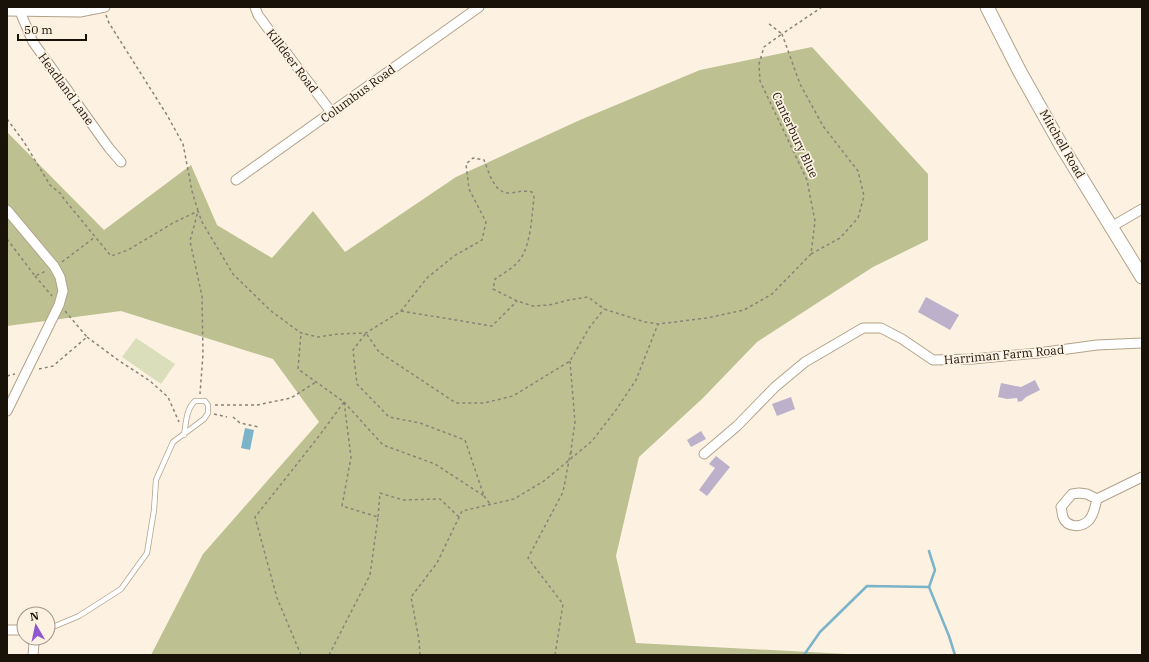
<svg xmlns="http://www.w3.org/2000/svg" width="1149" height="662" viewBox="0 0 1149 662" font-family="'IBM Plex Serif',serif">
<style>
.green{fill:#dadeba}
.forest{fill:#bdc191}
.water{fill:#7bb3c8}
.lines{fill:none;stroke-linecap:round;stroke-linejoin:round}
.stream{stroke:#7bb3c8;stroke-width:2.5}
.building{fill:#bcb0cb}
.lane-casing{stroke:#b3a28a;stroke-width:6}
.street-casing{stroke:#b3a28a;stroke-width:11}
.secondary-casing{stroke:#b3a28a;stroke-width:15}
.path{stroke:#8b8276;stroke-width:1.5;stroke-dasharray:3 3;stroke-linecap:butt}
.lane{stroke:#fff;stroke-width:4.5}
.street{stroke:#fff;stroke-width:9}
.secondary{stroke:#fff;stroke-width:13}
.labels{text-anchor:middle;stroke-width:3.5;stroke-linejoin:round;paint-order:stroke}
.street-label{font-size:12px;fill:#191209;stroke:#fdf2e2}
</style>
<rect width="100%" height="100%" fill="#fdf2e2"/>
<polygon class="green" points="136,338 175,364 161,384 122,357"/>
<polygon class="forest" points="812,47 928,174 928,240 873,267 757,342 703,398 639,457 616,556 636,643 865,655 151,655 203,554 319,422 273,359 121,311 7,326 7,132 104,230 191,165 217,225 272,258 313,211 345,252 456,177 580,120 700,70"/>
<polygon class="water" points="245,428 254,430 250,450 241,448"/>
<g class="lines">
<g class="stream">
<polyline points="929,587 935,570 929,551"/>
<polyline points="804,655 820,632 867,586 929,587 949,636 955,655"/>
</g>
</g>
<g class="building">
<polygon points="926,297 959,315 950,330 918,312"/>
<polygon points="1035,380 1040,390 1026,397 1022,401 1018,402 1017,398 1007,399 998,397 1001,383 1021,387"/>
<polygon points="791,397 795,409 777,416 772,404"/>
<polygon points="701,431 706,439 691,447 687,440"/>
<polygon points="716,456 730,467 707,496 699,490 715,468 709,464"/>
</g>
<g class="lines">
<g class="lane-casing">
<path id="lane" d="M 48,629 L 79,616 L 121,589 L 147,553 L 154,510 L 156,480 L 173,442 L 204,419 L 208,413 L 208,405 L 205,401 L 195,401 C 186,409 186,424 184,435"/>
</g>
<g class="street-casing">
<g id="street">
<polyline points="18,7 33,42 109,148 121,162"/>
<polyline points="255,7 258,15 269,30 332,113"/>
<polyline points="7,11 80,12 105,7"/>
<polyline points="236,180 479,7"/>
<polyline points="7,210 54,266 60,277 63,291 59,305 7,411"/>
<polyline points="1111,227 1142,209"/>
<polyline points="704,454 737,426 775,387 805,362 863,328 881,328 902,339 933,360 973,359 1038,353 1097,345 1142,343"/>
<path d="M 1079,493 L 1087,494 L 1097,499 C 1095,506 1094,515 1089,520 C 1082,528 1067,528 1063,517 C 1062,514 1062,510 1061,507 L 1072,494 Z"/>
<polyline points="1097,499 1142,477"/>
<polyline points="7,630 24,630"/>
<polyline points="31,638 34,644 33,655"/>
</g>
</g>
<g class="secondary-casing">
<polyline id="secondary" points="987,7 1020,72 1061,145 1142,277"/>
</g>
<g class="path">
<polyline points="106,15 109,23 167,115 183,144 192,191 198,211 190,241 202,296 203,354 200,394"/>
<path d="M 7,119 L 24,142 L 50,185 L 61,194 L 64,199 L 111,256 L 128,250 L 173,223 L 198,211 L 202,222 L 233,274 L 271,311 L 301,333 L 318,337 L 338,334 L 366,333 L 401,311 L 427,278 L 454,256 L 482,240 L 486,222 L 469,189 L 466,164 L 473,158 L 484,160 C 489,172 494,194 510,193 C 518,192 524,190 532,192 L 534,197 C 532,214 531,243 521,258 C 515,267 504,273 495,279 L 493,289 L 517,301 L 533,306 L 549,305 L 569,300 L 588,297 L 604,309 L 645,322 L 658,324 L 707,318 L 744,310 L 772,294 L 811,254 L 815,221 L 807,180 L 760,81 L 759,64 L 764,47 L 782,34 L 768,23"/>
<polyline points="7,239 35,276 46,271"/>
<polyline points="811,254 840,238 858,218 864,196 858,171 823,126 800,84 782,34 822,7"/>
<polyline points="62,262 95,237"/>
<polyline points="35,276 52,296"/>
<polyline points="401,311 492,326 517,301"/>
<polyline points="87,337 118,360 150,381 168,397 179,422"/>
<polyline points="570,361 575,422 571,450 572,457"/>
<polyline points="39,369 53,366 87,337 65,311"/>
<polyline points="7,376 15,374"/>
<polyline points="344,402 383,445 435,464 484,496 465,440 420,423 389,417 357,384 353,350 366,333 379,352 456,403 484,403 513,396 570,361 589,328 604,309"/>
<polyline points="215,405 257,405 291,398 316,382"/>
<polyline points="214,414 227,417"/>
<polyline points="233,417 240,423 259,427"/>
<polyline points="484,496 490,504"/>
<polyline points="378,517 380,493 403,500 440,499 459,517"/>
<polyline points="301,655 277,598 255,517 316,440 344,402 298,369 301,333"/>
<polyline points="329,655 370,575 378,517 342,506 351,457 344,402"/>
<polyline points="420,655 419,640 411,597 437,563 462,511 514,499 544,481 592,441 616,410 636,380 658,324"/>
<polyline points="555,655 563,604 528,558 563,492 571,450"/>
</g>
<use href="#lane" class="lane"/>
<use href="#street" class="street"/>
<use href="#secondary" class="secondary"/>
</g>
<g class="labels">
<g class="street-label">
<text transform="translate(292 61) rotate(53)" y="4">Killdeer Road</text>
<text transform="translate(66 89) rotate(54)" y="4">Headland Lane</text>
<text transform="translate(358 94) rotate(-36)" y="4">Columbus Road</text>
<text transform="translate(795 135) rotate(65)" y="4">Canterbury Blue</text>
<text transform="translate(1062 144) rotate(60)" y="4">Mitchell Road</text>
<text transform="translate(1004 355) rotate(-5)" y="4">Harriman Farm Road</text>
</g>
</g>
<rect width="1149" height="662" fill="none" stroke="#191209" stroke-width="16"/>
<g transform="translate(36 626) rotate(351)"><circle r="19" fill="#fdf2e2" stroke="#a2988b"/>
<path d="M0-3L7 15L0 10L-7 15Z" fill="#8e57cf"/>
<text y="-6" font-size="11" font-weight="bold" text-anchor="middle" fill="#191209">N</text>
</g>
<path d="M18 34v6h68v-6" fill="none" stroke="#191209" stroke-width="2"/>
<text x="24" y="34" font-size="12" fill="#191209" stroke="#fdf2e2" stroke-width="3" paint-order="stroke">50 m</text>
</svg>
